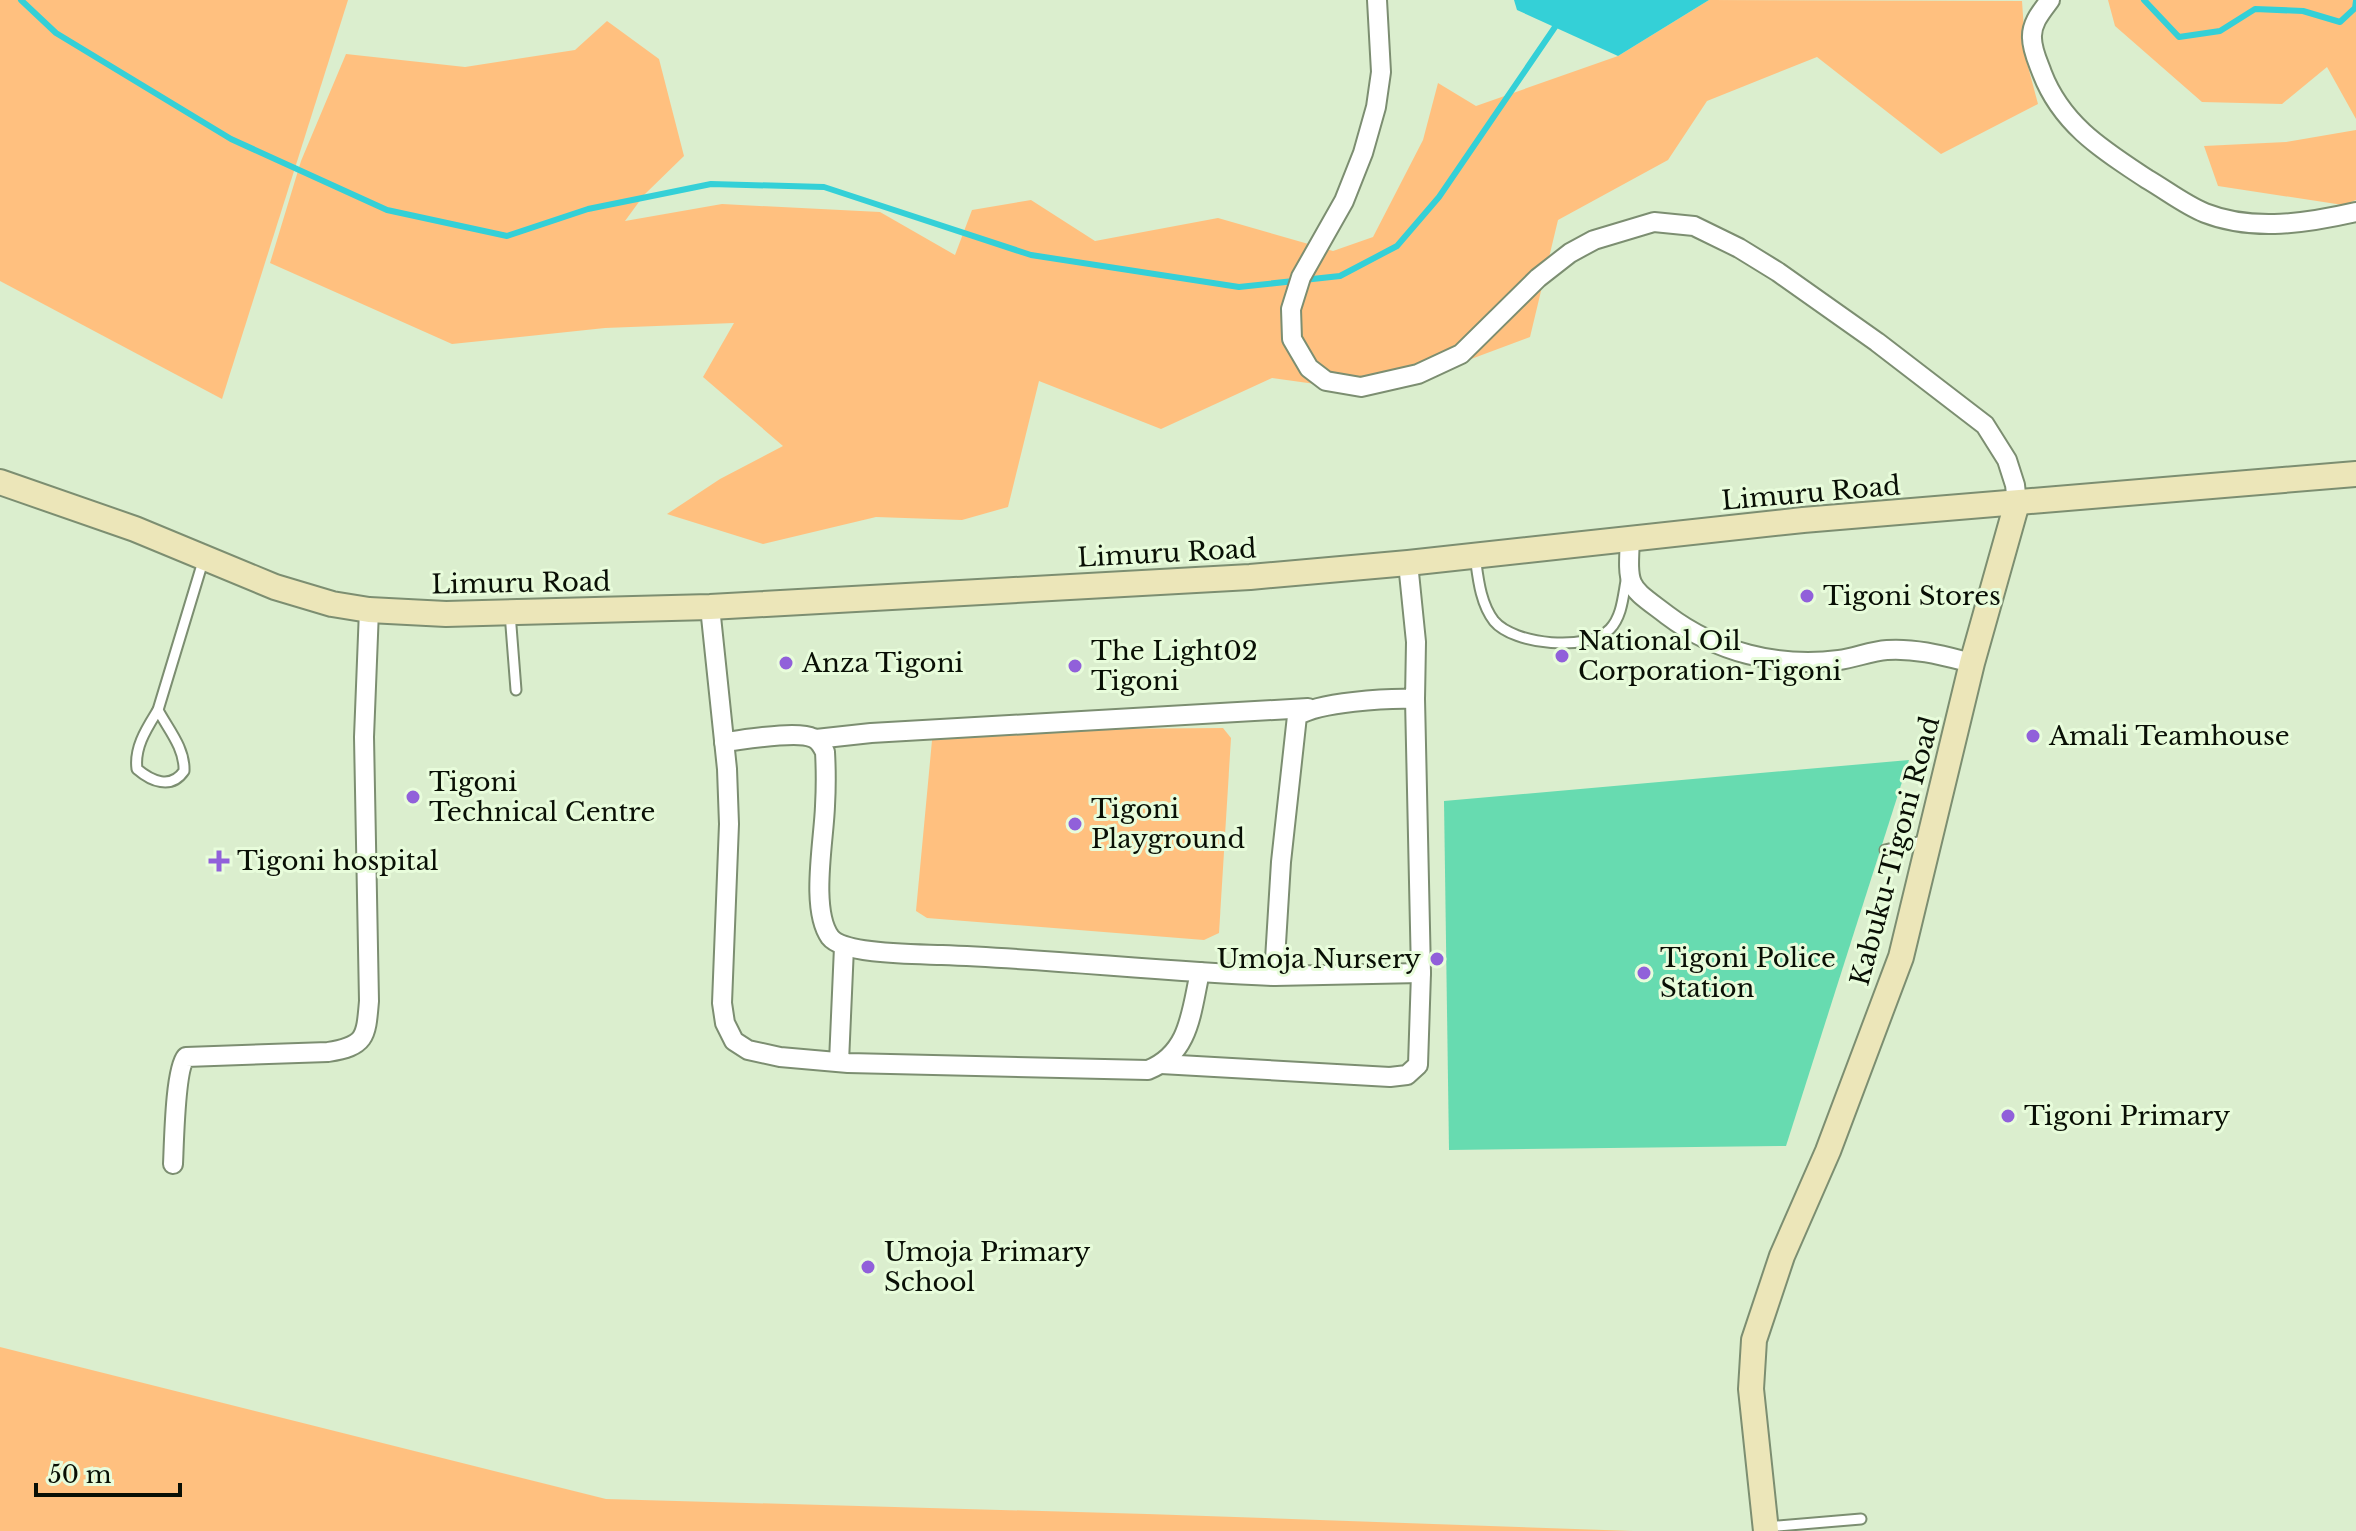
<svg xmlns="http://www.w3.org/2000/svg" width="2356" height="1531" viewBox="0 0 2356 1531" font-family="'Libre Baskerville',serif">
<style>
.green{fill:#ffc07f}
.water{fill:#34d0d7}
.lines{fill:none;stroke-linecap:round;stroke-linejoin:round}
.stream{stroke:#34d0d7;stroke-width:6}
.building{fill:#67dbb0}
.service-casing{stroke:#7c8e71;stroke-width:13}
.minor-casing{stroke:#7c8e71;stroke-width:22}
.secondary-casing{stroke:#7c8e71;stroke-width:28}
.service{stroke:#fff;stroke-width:9}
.minor{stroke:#fff;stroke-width:18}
.secondary{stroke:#ece6b9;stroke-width:24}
.poi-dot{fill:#9160da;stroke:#e8fcdb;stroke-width:3}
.labels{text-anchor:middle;stroke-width:6;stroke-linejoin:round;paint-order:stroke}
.street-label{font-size:26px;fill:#090f05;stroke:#e8fcdb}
.poi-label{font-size:26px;fill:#090f05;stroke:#e8fcdb;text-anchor:start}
</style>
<rect width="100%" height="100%" fill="#dbeece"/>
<g class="green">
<polygon points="0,0 348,0 222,399 0,281"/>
<polygon points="1709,0 2022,1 2026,59 2038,104 1941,154 1817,57 1707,101 1668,160 1558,220 1530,337 1380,393 1272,378 1161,429 1039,381 1008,507 962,520 876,517 763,544 667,514 720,479 783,446 703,377 734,323 605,328 452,344 270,263 301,161 346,54 465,67 575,50 607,21 659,59 684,156 644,195 625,221 722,204 880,212 955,255 972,210 1031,200 1095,241 1218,218 1333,251 1373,237 1423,140 1438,83 1476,106 1618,56"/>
<polygon points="2108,0 2356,0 2356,119 2327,67 2282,104 2202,102 2115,26"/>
<polygon points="2356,130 2356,200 2343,205 2218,186 2204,146 2286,142"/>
<polygon points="1223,728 1231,738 1219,933 1204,940 927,918 916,911 933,730"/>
<polygon points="0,1347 606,1499 1147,1514 1633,1531 0,1531"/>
</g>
<polygon class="water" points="1514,0 1709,0 1618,56 1517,10"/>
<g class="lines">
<g class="stream">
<polyline points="21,0 56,33 231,139 387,210 507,236 588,209 711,184 824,187 1031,255 1239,287 1340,276 1397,246 1439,197 1555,27"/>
<polyline points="2144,0 2179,37 2220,31 2255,9 2303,11 2340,22 2355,8 2356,1"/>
</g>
</g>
<polygon class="building" points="1909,760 1786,1146 1449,1150 1444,801"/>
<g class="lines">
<g class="service-casing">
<g id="service">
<path d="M 1475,556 C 1478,577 1480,603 1494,621 C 1514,645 1588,652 1610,629 C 1623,615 1623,594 1627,576"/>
<polyline points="510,613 516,690"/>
<path d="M 158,710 C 168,729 185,748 184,771 C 171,790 151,781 137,769 C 134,747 147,728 158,710 Z"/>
<polyline points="158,710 204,558"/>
<polyline points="1885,850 1926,840"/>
<polyline points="1766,1527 1861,1519"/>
</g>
</g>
<g class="minor-casing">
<g id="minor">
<polyline points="1377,0 1381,72 1376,107 1363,153 1344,201 1301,277 1291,309 1292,339 1309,368 1326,381 1361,387 1418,374 1461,354 1538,278 1570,253 1594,240 1654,222 1694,226 1739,248 1778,272 1877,342 1985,425 2007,460 2015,485 2017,503"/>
<path d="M 2050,0 C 2042,11 2031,23 2032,38 C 2032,50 2038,62 2042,73 C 2062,125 2103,150 2147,179 C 2166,190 2185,205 2205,213 C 2253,232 2308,223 2356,212"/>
<path d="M 1630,540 C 1627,590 1629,586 1667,615 C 1716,652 1778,668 1839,660 C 1855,658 1871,651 1887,650 C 1916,648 1944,656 1972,663"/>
<path d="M 710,607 L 727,769 L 729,824 L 722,1003 L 725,1023 L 734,1041 L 748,1050 L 780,1057 L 848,1063 L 1148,1070 C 1190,1053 1191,1012 1200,972"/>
<polyline points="816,739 871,733 1308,708"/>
<path d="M 724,742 C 743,740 797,730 813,738 C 819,740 822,746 825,752 C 826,770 826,788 825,806 C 824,840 810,909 830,937 C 844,955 919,954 942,955 C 1053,959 1163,972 1274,976 L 1281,862 L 1297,716 C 1319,702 1387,698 1415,699 L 1416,642 L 1408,563"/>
<polyline points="1274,976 1421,973 1415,699"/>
<polyline points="839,1062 844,947"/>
<polyline points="1161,1064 1390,1077 1407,1075 1418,1065 1421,973"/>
<path d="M 173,1164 C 174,1145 175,1069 186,1057 L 328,1052 C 366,1046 366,1037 369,1001 L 364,737 L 369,610"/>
</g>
</g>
<g class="secondary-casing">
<g id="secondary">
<polyline points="0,482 135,529 275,587 332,604 369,610 446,614 710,607 1250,577 1408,563 1803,520 2356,474"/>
<polyline points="1766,1531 1751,1389 1754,1340 1782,1256 1828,1151 1901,957 1972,663 2017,503"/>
</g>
</g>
<use href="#service" class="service"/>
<use href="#minor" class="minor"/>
<use href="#secondary" class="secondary"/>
</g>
<g class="poi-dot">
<circle cx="1807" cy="596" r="8"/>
<circle cx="1562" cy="656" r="8"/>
<circle cx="786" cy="663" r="8"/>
<circle cx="1075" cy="666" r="8"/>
<circle cx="2033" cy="736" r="8"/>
<circle cx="413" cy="797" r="8"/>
<circle cx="1075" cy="824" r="8"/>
<path d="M215 849h8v8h8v8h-8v8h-8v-8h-8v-8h8z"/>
<circle cx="1437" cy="959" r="8"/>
<circle cx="1644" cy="973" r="8"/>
<circle cx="2008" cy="1116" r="8"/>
<circle cx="868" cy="1267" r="8"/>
</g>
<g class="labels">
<g class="street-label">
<text transform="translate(1811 493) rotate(-5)" y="9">Limuru Road</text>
<text transform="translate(1167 553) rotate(-3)" y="9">Limuru Road</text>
<text transform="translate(521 583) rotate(-1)" y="9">Limuru Road</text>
<text transform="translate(1895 851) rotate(-75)" y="9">Kabuku-Tigoni Road</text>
</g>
<g class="poi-label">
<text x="1823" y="605">Tigoni Stores</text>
<text x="1578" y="650">National Oil<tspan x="1578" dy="30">Corporation-Tigoni</tspan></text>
<text x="1091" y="660">The Light02<tspan x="1091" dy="30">Tigoni</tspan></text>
<text x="802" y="672">Anza Tigoni</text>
<text x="2049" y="745">Amali Teamhouse</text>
<text x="429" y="791">Tigoni<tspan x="429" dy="30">Technical Centre</tspan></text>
<text x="1091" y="818">Tigoni<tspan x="1091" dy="30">Playground</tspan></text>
<text x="237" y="870">Tigoni hospital</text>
<text x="1660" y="967">Tigoni Police<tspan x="1660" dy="30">Station</tspan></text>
<text x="1421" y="968" text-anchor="end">Umoja Nursery</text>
<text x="2024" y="1125">Tigoni Primary</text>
<text x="884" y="1261">Umoja Primary<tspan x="884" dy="30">School</tspan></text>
</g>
</g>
<path d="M36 1483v12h144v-12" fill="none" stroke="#090f05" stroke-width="4"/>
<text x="48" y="1483" font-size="24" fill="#090f05" stroke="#e8fcdb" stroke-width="6" paint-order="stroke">50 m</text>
</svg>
